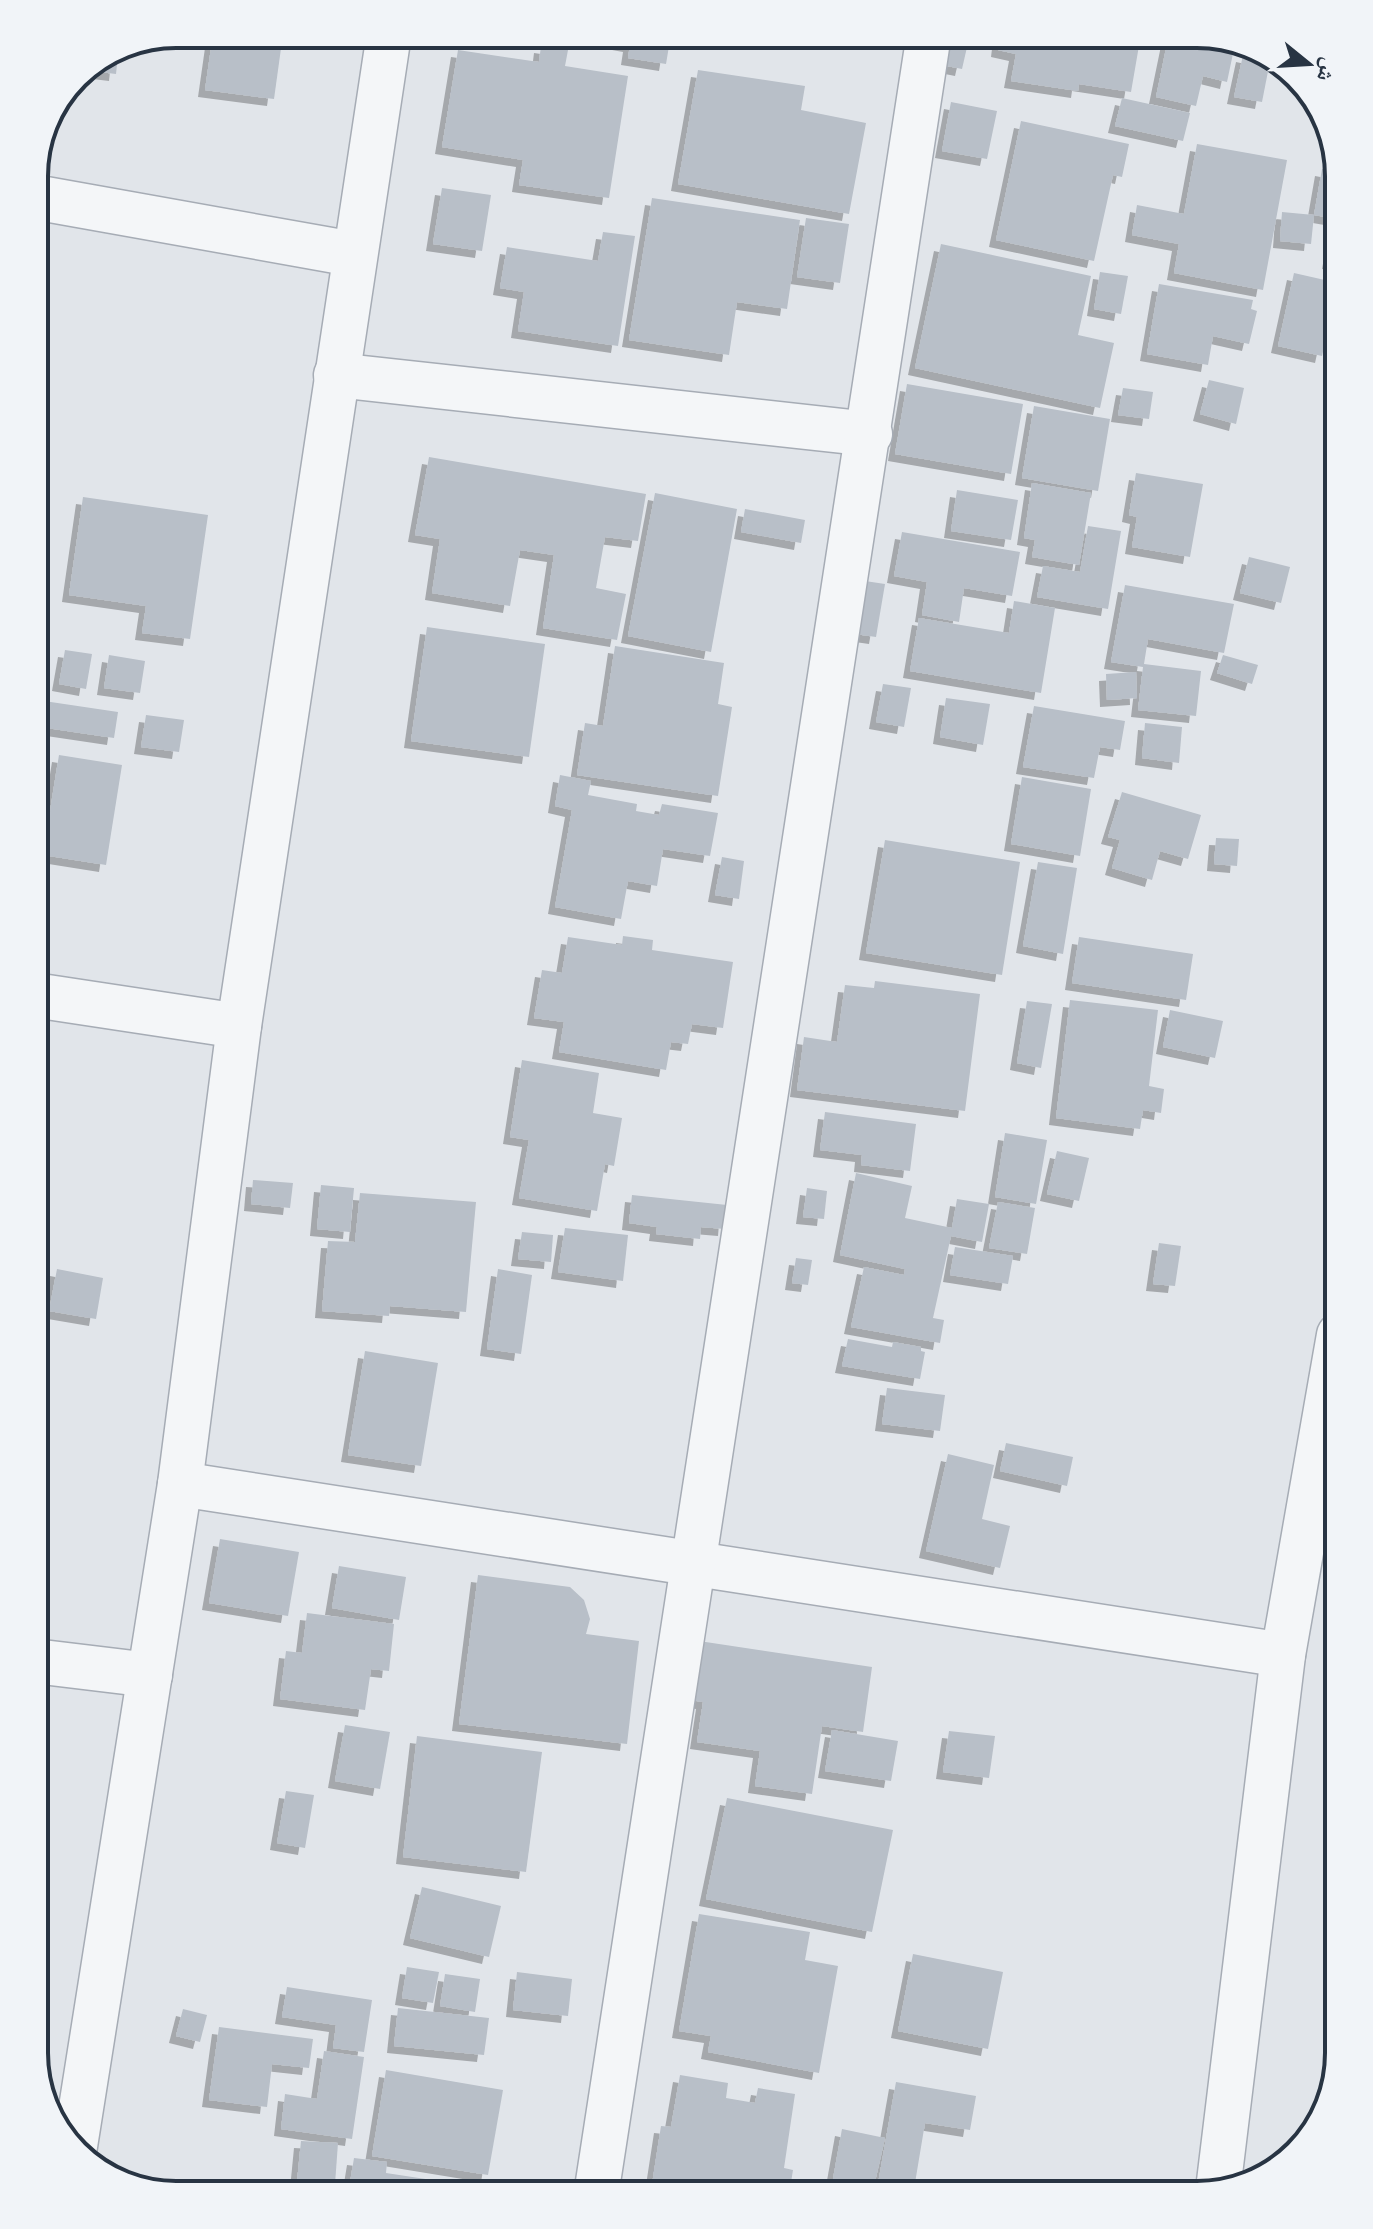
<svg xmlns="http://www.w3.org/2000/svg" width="1373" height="2229" viewBox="0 0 1373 2229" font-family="Lato,'Noto Naskh Arabic',sans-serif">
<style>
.building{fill:#b8bfc8;filter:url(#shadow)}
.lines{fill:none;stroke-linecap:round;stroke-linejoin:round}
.minor-casing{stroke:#a6acb5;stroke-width:47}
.tertiary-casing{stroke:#a6acb5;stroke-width:47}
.minor{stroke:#f4f6f8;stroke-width:44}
.tertiary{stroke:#f4f6f8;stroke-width:44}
.rim{fill:none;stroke:#283443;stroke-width:4}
</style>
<defs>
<filter id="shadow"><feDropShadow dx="-7" dy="7" stdDeviation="0" flood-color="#0004"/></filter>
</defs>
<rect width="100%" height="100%" fill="#e1e5ea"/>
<g class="building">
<polygon points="213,34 283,34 274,99 205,90"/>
<polygon points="570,34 671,34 666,64 628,58 630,45"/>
<polygon points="949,34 970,34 962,69 942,65"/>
<polygon points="1000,34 1141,34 1131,92 1079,84 1078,91 1011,81 1016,54 998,50"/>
<polygon points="1169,34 1207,34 1235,44 1227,82 1203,76 1196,106 1156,97"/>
<polygon points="119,46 116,74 83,70"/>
<polygon points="541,46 568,50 565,66 628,76 609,198 519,185 523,160 442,147 458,50 539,62"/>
<polygon points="1243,55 1270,61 1262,102 1234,97"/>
<polygon points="698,70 805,86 801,110 866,123 849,214 678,184"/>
<polygon points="1122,98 1190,113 1183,141 1115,126"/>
<polygon points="951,102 997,111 987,159 942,151"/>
<polygon points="1021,121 1129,144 1122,177 1113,175 1094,261 996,240"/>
<polygon points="1197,144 1287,160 1263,290 1174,273 1179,244 1132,235 1137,205 1184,214"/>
<polygon points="1322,169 1338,172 1339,176 1339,264 1329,262 1337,219 1314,215"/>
<polygon points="442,188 491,195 482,251 433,244"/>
<polygon points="652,198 800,220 787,309 737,302 729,355 629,340"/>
<polygon points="1282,212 1314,215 1311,244 1280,241"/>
<polygon points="806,218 849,224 840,283 797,277"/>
<polygon points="603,232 635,236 618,346 518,331 524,292 500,288 507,247 598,261"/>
<polygon points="941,244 1091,276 1078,335 1114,343 1100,408 915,368"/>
<polygon points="1100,272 1128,276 1121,314 1094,309"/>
<polygon points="1294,273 1338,283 1322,356 1278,346"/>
<polygon points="1159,284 1253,300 1251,309 1257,311 1249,344 1213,336 1208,365 1147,354"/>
<polygon points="1209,380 1244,388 1236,424 1200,414"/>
<polygon points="907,384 1023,404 1011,474 895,454"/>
<polygon points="1123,388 1153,392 1149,419 1118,415"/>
<polygon points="1034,406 1110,419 1098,491 1022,478"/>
<polygon points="429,457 646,494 638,541 605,537 596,588 626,594 617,640 543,628 554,555 520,550 510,606 432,593 440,539 415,535"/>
<polygon points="1136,473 1203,484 1190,557 1132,547 1137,517 1129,515"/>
<polygon points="1032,483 1091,493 1079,565 1032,557 1035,540 1024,538"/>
<polygon points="957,490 1018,500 1011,540 951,531"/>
<polygon points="655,493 737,509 711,652 628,636"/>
<polygon points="83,497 208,515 190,639 142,633 146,606 69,595"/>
<polygon points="745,509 805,520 801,543 741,532"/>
<polygon points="1088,526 1121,531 1108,609 1037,597 1043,566 1080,572"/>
<polygon points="902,532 1020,552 1012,596 964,588 959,622 922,615 927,582 894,576"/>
<polygon points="1249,557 1290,567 1281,603 1240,593"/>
<polygon points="865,581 885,584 876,637 855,634"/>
<polygon points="1125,585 1234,604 1224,653 1148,639 1144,664 1201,671 1196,716 1138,710 1143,667 1111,662"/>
<polygon points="1014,601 1055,608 1041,693 910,671 919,618 1009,633"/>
<polygon points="427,627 545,644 529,757 411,741"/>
<polygon points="615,646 724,663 718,704 732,707 718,796 577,775 585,723 603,726"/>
<polygon points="65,650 92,654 86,689 59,684"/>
<polygon points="109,655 145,661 140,693 104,688"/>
<polygon points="1223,655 1258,665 1252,684 1217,673"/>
<polygon points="1136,672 1137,698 1107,700 1106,674"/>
<polygon points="883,684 911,688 904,727 876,722"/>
<polygon points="946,698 990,704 983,745 940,737"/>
<polygon points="44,701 118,712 114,738 40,727"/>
<polygon points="1034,706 1125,721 1120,750 1100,747 1094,778 1023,767"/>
<polygon points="146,715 184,720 179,752 141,747"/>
<polygon points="1145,723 1182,727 1179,763 1142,758"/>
<polygon points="59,755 122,765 106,865 43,855"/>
<polygon points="560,775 591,781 588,795 637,804 636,811 659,815 662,804 718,813 710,856 663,849 657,886 628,881 621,919 555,907 572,810 555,806"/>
<polygon points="1022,777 1091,789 1080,856 1011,844"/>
<polygon points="1122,792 1201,815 1188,859 1160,851 1152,880 1112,868 1120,840 1108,837"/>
<polygon points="1216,838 1239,839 1237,866 1214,864"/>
<polygon points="885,840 1020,862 1002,975 866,953"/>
<polygon points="722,857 744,861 739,899 715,895"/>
<polygon points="1038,862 1077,868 1063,954 1023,946"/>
<polygon points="623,936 653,940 652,950 733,962 723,1028 692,1024 688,1044 671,1042 666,1070 559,1052 564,1022 534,1018 542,970 562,973 568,937 622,945"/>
<polygon points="1079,937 1193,954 1186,1000 1072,983"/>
<polygon points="875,981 980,994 965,1111 797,1090 804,1037 837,1042 845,985 874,988"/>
<polygon points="1070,1000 1158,1010 1149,1086 1164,1089 1161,1113 1143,1110 1140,1129 1056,1118"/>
<polygon points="1027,1001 1052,1004 1041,1068 1017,1063"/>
<polygon points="1170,1010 1223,1021 1215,1058 1163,1047"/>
<polygon points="522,1060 599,1073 593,1113 622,1118 614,1166 605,1164 597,1211 519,1198 529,1140 510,1137"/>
<polygon points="825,1112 916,1124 910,1171 861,1165 862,1155 820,1150"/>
<polygon points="1005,1133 1047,1140 1036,1204 995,1197"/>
<polygon points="1057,1151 1089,1158 1079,1201 1047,1194"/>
<polygon points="856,1173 912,1186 905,1218 952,1228 957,1199 989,1204 982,1242 951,1236 933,1318 944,1320 940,1343 851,1327 864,1267 904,1275 905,1269 840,1255"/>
<polygon points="253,1180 293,1183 290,1208 251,1204"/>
<polygon points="321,1185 354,1188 350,1232 317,1229"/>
<polygon points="807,1188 827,1191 824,1219 803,1217"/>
<polygon points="360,1193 476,1202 466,1312 390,1306 389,1316 322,1311 328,1241 355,1242"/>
<polygon points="632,1195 727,1205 725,1229 701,1227 700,1239 656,1234 657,1227 629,1223"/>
<polygon points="998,1202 1035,1208 1027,1254 989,1248"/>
<polygon points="565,1228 628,1235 623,1281 558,1272"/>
<polygon points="522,1232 553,1235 551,1262 518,1259"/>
<polygon points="1159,1243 1181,1246 1175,1286 1153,1284"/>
<polygon points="955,1247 1013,1256 1008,1284 950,1275"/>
<polygon points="796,1258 812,1260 808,1285 792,1283"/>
<polygon points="57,1269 103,1278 96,1319 49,1311"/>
<polygon points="498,1269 532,1275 521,1354 487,1349"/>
<polygon points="848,1339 892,1347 893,1342 921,1347 921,1351 925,1352 920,1379 842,1366"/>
<polygon points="365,1351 438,1363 421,1466 348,1455"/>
<polygon points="887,1388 945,1395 940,1431 882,1424"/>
<polygon points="1006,1443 1073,1457 1067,1486 1000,1471"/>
<polygon points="948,1454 994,1465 982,1519 1010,1526 1000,1568 926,1551"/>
<polygon points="220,1539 299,1552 288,1616 209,1603"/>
<polygon points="339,1566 406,1577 399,1620 332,1608"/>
<polygon points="478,1575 570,1587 584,1600 590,1619 586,1634 639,1641 627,1744 459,1724"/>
<polygon points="307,1613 394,1624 389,1671 371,1669 365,1710 280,1699 286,1651 302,1653"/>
<polygon points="699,1641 872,1667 863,1732 822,1726 812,1794 755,1786 760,1751 697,1742 703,1702 690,1700"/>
<polygon points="345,1725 390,1732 380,1789 335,1781"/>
<polygon points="832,1730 898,1741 891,1781 825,1771"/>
<polygon points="949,1731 995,1736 989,1778 943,1772"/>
<polygon points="417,1736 542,1752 526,1872 403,1857"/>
<polygon points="286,1791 314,1795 305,1848 277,1843"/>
<polygon points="727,1798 893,1830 872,1932 706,1899"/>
<polygon points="422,1887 501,1906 489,1957 410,1938"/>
<polygon points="699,1914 810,1932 805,1960 838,1966 819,2073 708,2052 711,2036 679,2031"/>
<polygon points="913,1954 1003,1972 988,2049 898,2031"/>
<polygon points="407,1967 439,1972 433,2003 402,1998"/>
<polygon points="517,1972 572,1979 568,2016 513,2010"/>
<polygon points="445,1974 480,1979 475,2012 440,2006"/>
<polygon points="287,1987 372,2000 364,2052 333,2048 336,2025 282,2017"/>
<polygon points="398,2008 489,2018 484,2055 394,2046"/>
<polygon points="183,2009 207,2015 200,2042 176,2036"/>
<polygon points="219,2027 313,2039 309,2068 272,2064 267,2107 209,2100"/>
<polygon points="324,2051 364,2057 352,2139 281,2129 285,2094 317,2099"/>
<polygon points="386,2070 503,2090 488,2175 372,2156"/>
<polygon points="680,2075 728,2083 726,2098 755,2103 758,2088 795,2094 784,2168 793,2170 789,2195 672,2195 651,2191 661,2126 671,2127"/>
<polygon points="896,2082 976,2096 970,2130 925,2123 913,2195 876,2195"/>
<polygon points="842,2129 885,2138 874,2186 833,2179"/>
<polygon points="301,2141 338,2143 335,2184 297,2182"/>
<polygon points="354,2158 387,2162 386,2173 531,2195 348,2195"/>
<polygon points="930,2186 970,2192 970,2195 928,2195"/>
<polygon points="801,2187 829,2191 828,2195 800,2195"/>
<polygon points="833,2188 865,2191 865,2195 833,2195"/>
</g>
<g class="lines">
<g class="minor-casing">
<g id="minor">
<polyline points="34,197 353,254"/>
<polyline points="336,375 870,434"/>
<polyline points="34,995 239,1026"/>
<polyline points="180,1484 1283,1655"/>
<polyline points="34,1661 150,1675"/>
<polyline points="75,2146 180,1484 239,1026 389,34"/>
<polyline points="596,2195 929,34"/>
</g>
</g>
<g class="tertiary-casing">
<polyline id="tertiary" points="1218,2190 1283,1655 1339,1335"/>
</g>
<use href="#minor" class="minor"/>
<use href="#tertiary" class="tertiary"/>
</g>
<path d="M0 0H1373V2229H0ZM176 48H1197A128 128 0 0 1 1325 176V2053A128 128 0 0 1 1197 2181H176A128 128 0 0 1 48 2053V176A128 128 0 0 1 176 48Z" fill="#f1f4f8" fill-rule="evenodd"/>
<path class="rim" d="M176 48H1197A128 128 0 0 1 1325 176V2053A128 128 0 0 1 1197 2181H176A128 128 0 0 1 48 2053V176A128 128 0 0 1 176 48Z"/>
<g transform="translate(1309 64) rotate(108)" stroke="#f1f4f8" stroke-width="6" paint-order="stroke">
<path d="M0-6L14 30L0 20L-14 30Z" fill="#283443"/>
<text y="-12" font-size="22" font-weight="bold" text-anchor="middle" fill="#283443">ش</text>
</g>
</svg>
